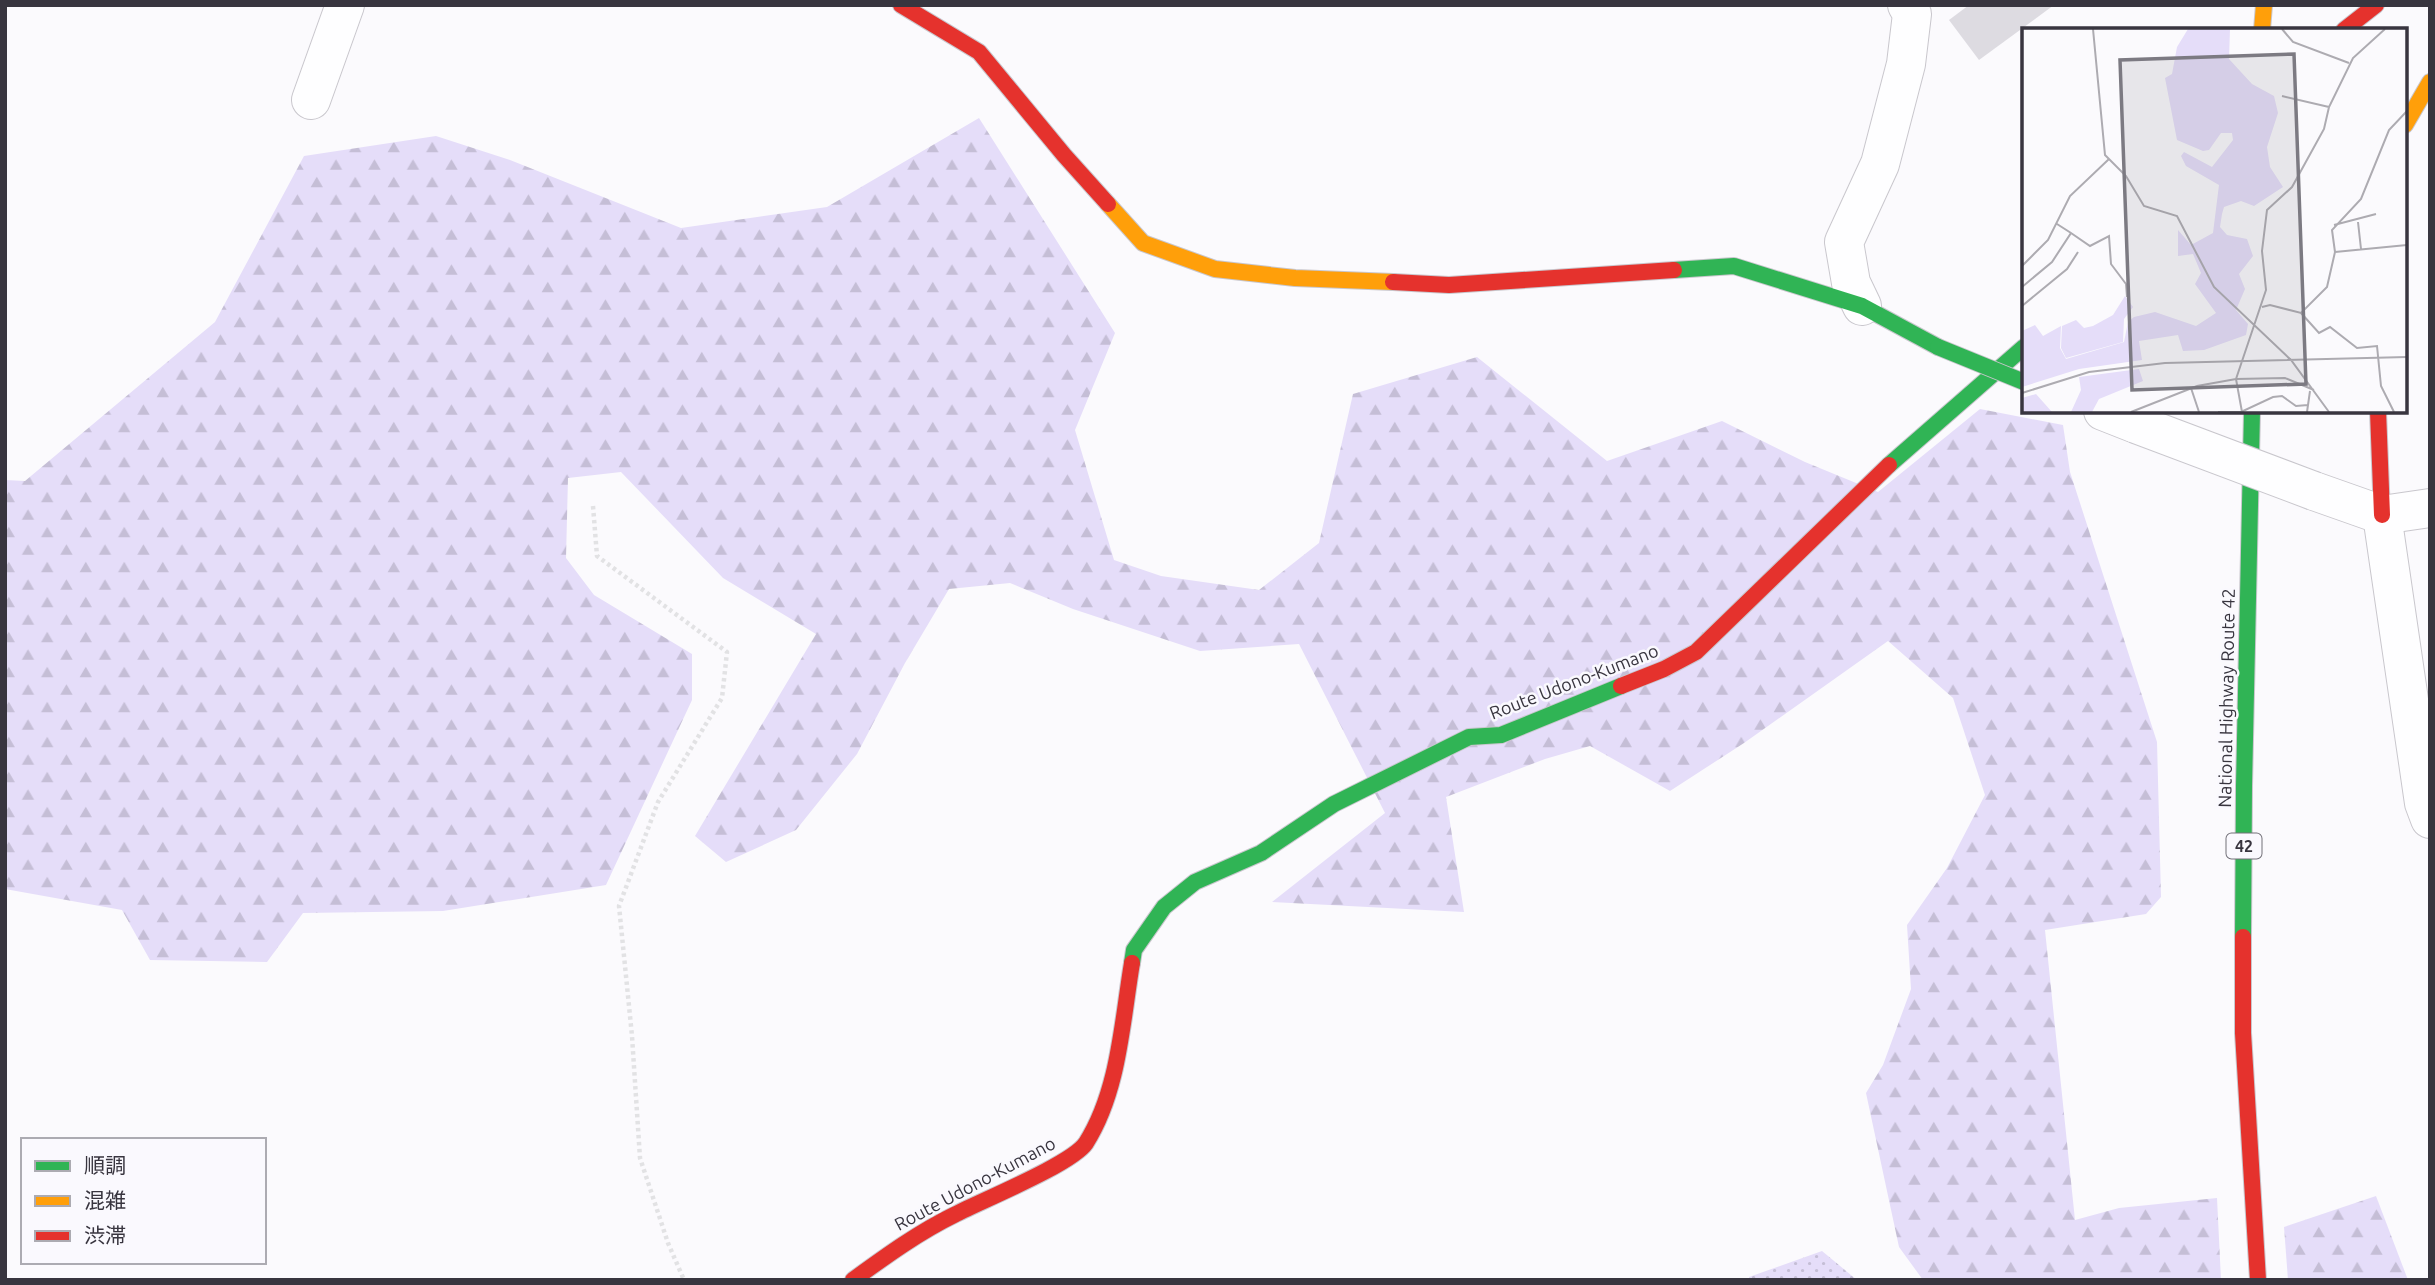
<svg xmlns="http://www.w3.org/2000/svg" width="2435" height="1285" viewBox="0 0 2435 1285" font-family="Ubuntu,'Noto Sans JP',sans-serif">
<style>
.forest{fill:url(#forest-firs)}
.park{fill:url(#park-dots)}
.building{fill:#dddbe1}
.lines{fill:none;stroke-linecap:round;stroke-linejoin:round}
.street-casing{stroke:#c9c7cd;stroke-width:40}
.fast-casing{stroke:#c9c7cd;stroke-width:18}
.slow-casing{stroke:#c9c7cd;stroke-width:18}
.jam-casing{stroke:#c9c7cd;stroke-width:18}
.path{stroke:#e2e2e4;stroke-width:4.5;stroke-dasharray:3.5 3.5;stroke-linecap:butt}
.street{stroke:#fefeff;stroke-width:38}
.fast{stroke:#30b455;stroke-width:16}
.slow{stroke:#ff9f0a;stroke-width:16}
.jam{stroke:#e5322d;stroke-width:16}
.street-bridge-casing{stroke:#c9c7cd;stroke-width:40;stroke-linecap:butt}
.fast-bridge-casing{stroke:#c9c7cd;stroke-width:18;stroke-linecap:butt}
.street-bridge{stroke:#fefeff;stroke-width:38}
.fast-bridge{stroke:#30b455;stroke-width:16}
.labels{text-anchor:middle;stroke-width:5;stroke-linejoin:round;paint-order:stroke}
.shield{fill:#faf9fe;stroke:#727078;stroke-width:2}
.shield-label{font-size:16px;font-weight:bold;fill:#38353f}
.street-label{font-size:18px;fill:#38353f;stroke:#faf9fe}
.inset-road{fill:none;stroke:#adabb1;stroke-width:2}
.view{fill:#7c7a82;fill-opacity:0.15;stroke:#7c7a82;stroke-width:3.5}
.inset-edge{fill:none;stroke:#38353f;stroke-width:3.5}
</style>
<defs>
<pattern id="forest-firs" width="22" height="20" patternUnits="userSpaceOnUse" patternTransform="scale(1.75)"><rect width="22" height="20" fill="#e5ddf9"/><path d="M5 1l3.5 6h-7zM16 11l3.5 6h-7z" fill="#c5bed6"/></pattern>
<pattern id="park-dots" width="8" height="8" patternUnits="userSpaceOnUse" patternTransform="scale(1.75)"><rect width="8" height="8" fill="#e5ddf9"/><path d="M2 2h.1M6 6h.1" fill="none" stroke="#c5bed6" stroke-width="1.8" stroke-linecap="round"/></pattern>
</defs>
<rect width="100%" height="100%" fill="#fbfafd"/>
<g class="forest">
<polygon points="979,118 1115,333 1075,430 1114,560 1161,576 1259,590 1319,543 1353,394 1477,357 1607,461 1722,421 1805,462 1878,492 1980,409 2063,425 2070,472 2157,742 2161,897 2146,914 2045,930 2075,1220 2119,1208 2217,1198 2221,1280 1923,1280 1899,1247 1866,1093 1883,1065 1911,989 1907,925 1947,868 1985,795 1953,698 1888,641 1744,743 1670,791 1590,746 1545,759 1446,797 1464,912 1272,902 1385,813 1299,644 1200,651 1073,609 1010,583 949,589 905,663 857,754 796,830 726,862 695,836 816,634 723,578 621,472 568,478 566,558 594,595 692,654 692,700 606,885 443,911 303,913 267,962 150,960 122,910 5,889 5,480 25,481 215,322 304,156 436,136 510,160 681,228 827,207"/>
<polygon points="2376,1196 2408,1280 2288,1280 2284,1227"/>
</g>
<polygon class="park" points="1822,1251 1857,1280 1749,1280 1749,1277"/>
<polygon class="building" points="1969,5 2054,5 1979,60 1949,20"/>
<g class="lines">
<g class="street-casing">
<g id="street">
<polyline points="311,100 345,5"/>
<polyline points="1862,306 1851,283 1844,242 1880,164 1906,64 1912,14 1907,5"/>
<polyline points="2103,411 2136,424"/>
<polyline points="2314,491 2382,515 2430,508"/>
<polyline points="2382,515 2424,803 2430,819"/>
</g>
</g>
<g class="fast-casing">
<g id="fast">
<polyline points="1674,270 1734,266 1862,306 1938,347"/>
<polyline points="1889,465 2024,347"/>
<polyline points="2243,937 2244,786 2252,411"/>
<polyline points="1132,963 1134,950 1164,907 1195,882 1261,853 1334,804 1469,737 1501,735 1621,686"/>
</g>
</g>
<g class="slow-casing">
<g id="slow">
<polyline points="2262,30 2264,5"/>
<polyline points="2405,125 2430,82"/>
<polyline points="1108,204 1143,243 1215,269 1295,278 1393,282"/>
</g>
</g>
<g class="jam-casing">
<g id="jam">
<polyline points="901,5 979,52 1064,155 1108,204"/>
<polyline points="2344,30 2376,5"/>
<polyline points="1393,282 1449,285 1674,270"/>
<polyline points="2378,411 2382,515"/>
<polyline points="1621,686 1664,669 1696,652 1889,465"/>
<polyline points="2243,937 2243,1033 2258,1280"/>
<path d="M 853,1280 C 886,1256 919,1232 956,1214 C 983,1200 1072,1164 1086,1143 C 1119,1091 1122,1022 1132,963"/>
</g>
</g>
<polyline class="path" points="593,506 597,556 727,652 722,698 658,802 619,906 632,1036 640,1158 668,1243 684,1280"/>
<use href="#street" class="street"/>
<use href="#fast" class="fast"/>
<use href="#slow" class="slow"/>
<use href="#jam" class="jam"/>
<g class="street-bridge-casing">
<polyline id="street-bridge" points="2136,424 2314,491"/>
</g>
<g class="fast-bridge-casing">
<polyline id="fast-bridge" points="1938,347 2024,382"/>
</g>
<use href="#street-bridge" class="street-bridge"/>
<use href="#fast-bridge" class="fast-bridge"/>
</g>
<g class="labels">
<rect class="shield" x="2226.5" y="833.5" width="35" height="25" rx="5"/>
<g class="shield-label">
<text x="2244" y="852">42</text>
</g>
<g class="street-label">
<text transform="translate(1574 682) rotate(-21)" y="6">Route Udono-Kumano</text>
<text transform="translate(2227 698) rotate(-89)" y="6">National Highway Route 42</text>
<text transform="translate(975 1184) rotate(-28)" y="6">Route Udono-Kumano</text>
</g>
</g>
<g transform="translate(2022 28)">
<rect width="385" height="385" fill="#fbfafd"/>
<path d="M 166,1 L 208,1 L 207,31 L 230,56 L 252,68 L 256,85 L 245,119 L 248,139 L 261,159 L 232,178 L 219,173 L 202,179 L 200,186 L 198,199 L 205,207 L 225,211 L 231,228 L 217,246 L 223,261 L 214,282 L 226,296 L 224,307 L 182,322 L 161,323 L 156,307 L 117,313 L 120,332 L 57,341 L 0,359 L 0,303 L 13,297 L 21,308 L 39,298 L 38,320 L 44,331 L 102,314 L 106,294 L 112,289 L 133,284 L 174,298 L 194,285 L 173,256 L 179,245 L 171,226 L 156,228 L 156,202 L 169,217 L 191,205 L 197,157 L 164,138 L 159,128 L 162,124 L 190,139 L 211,112 L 210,105 L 199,105 L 187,122 L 181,123 L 155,112 L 143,50 L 150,46 L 155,19 ZM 117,341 L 121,353 L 77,371 L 70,384 L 49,384 L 59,362 L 57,349 ZM 14,366 L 30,384 L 0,384 L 0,370 Z" fill="#e5ddf9"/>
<path d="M 103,268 L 111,279 L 102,291 L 101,314 L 44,330 L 39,320 L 40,298 L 54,292 L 62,300 L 71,298 L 91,287 Z" fill="#e5ddf9"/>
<path class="inset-road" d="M 71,1 L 83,127 L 104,148 L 122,178 L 155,188 L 192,259 L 269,332 L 307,384M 260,1 L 271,14 L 327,35M 260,68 L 307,79M 336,194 L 339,221M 312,197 L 354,186M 49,205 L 68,218 L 87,208 L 89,236 L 104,256 L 105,269M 313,224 L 385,217M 0,238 L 26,212 L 48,168 L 87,131M 0,259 L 30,234 L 49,205 L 35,196M 0,278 L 45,241 L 56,224M 240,279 L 248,277 L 279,285 L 305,259 L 313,224 L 310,202 L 339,171 L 367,102 L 385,83M 279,285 L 297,305 L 308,299 L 335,320 L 355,318 L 359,358 L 372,384M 169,360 L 177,384M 0,365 L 67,344 L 143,335 L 385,329M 109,384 L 175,358 L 214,351 L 263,350 L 292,362M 196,384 L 219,384 L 251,369 L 260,368 L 274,378 L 286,377M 220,384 L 214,351 L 244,262 L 240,223 L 245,182 L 270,159 L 302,101 L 307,79 L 331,30 L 363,1M 285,384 L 288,363"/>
<path class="view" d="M 272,26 L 284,356 L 110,362 L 98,32 Z"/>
<rect width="385" height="385" class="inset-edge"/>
</g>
<rect width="2435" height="1285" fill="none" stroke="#38353f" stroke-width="14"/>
<rect x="21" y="1138" width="245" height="126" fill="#faf9fe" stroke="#acabb2" stroke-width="2"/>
<rect x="35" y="1161" width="35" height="10" fill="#30b455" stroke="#acabb2" stroke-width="2"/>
<text x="84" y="1173" font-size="21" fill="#38353f">順調</text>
<rect x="35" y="1196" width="35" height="10" fill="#ff9f0a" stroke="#acabb2" stroke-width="2"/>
<text x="84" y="1208" font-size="21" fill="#38353f">混雑</text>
<rect x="35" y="1231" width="35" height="10" fill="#e5322d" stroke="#acabb2" stroke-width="2"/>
<text x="84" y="1243" font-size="21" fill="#38353f">渋滞</text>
</svg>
